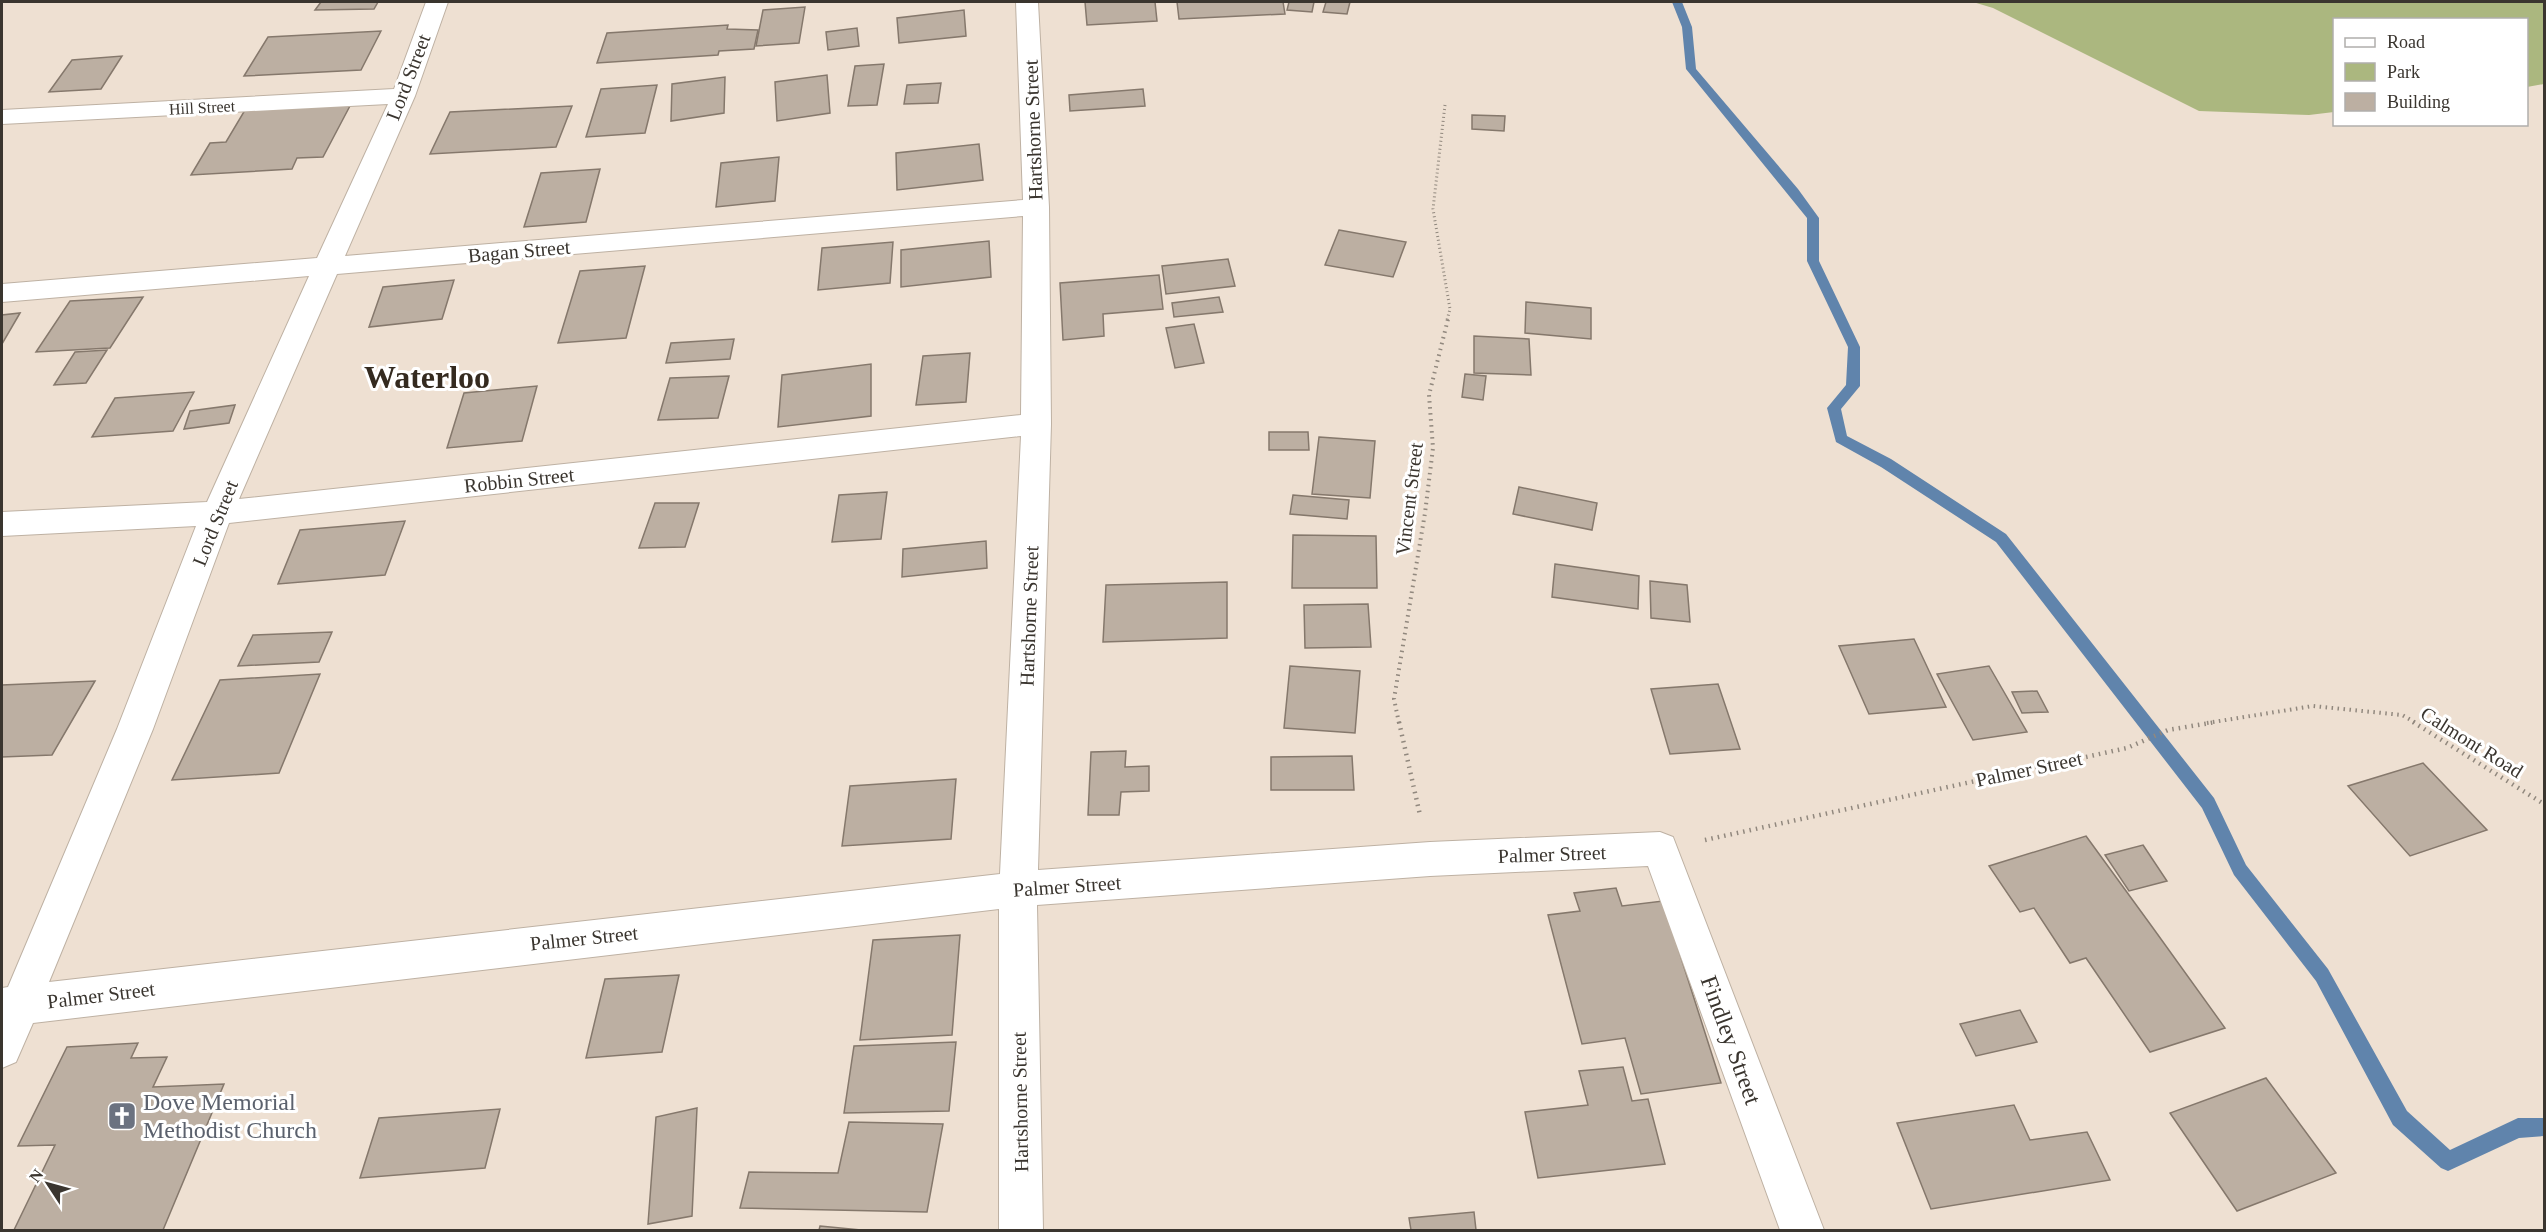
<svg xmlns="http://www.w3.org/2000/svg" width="2546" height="1232" viewBox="0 0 2546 1232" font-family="'Times New Roman',serif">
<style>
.green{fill:#abb77f}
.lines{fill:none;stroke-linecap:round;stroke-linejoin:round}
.stream{fill:#6084ac;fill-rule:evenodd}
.building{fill:#bcafa2;stroke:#85786c;stroke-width:1.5}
.minor-casing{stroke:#beb1a3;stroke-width:2}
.path-far2{stroke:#91887e;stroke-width:3;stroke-dasharray:1 3;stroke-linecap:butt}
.path-far1{stroke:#91887e;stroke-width:4;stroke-dasharray:1.5 4.5;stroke-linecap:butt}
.path{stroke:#91887e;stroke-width:4.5;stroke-dasharray:1.5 5;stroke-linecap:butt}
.minor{fill:#fff;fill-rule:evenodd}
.labels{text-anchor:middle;stroke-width:6;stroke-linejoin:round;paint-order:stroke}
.far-street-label{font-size:16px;fill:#3a352f;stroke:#fff}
.street-label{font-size:20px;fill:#3a352f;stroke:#fff}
.near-street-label{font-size:24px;fill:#3a352f;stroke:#fff}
.near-worship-label{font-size:24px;fill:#5b616d;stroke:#fff;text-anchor:start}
.town-label{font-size:32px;font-weight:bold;fill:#342a1f;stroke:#fff}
</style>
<rect width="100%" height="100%" fill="#eee0d2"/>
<polygon class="green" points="1973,2 2544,2 2544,84 2527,87 2526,20 2334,20 2334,112 2309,115 2199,111 1993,8"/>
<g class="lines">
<polygon class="stream" points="1672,2 1682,2 1692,27 1696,69 1798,189 1819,218 1819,261 1860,347 1860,386 1841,409 1847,436 1891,459 2006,534 2214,798 2246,865 2328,969 2407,1111 2450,1150 2518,1118 2544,1118 2544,1136 2519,1138 2448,1171 2441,1168 2393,1125 2316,981 2234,875 2202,808 1996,542 1881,467 1836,442 1827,408 1846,385 1848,347 1807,261 1807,218 1686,69 1682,27"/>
</g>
<g class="building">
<polygon points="321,2 378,2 374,9 315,10"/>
<polygon points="1085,2 1155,2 1157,21 1087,25"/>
<polygon points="1177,2 1283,2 1285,14 1179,19"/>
<polygon points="1289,2 1314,2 1312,12 1287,10"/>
<polygon points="1326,2 1350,2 1347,14 1323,12"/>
<polygon points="805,7 799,43 756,46 763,10"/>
<polygon points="964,10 966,36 899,43 897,18"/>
<polygon points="728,25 727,29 758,30 754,49 719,51 718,55 597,63 607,33"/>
<polygon points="857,28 859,46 828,50 826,32"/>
<polygon points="381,31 361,70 244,76 268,37"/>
<polygon points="122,56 101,89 49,92 72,60"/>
<polygon points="884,64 877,105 848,106 855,66"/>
<polygon points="827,75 830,113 777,121 775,82"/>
<polygon points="725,77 724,113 671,121 672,84"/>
<polygon points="941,83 938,103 904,104 907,85"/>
<polygon points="657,85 645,133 586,137 601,89"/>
<polygon points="1143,89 1145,106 1070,111 1069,95"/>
<polygon points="351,104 323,157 297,158 292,169 191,175 210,143 226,142 245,110"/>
<polygon points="572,106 556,147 430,154 450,112"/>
<polygon points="1472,115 1505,116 1504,131 1472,129"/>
<polygon points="979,144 983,180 897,190 896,153"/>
<polygon points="779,157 775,201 716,207 721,163"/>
<polygon points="600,169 586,222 524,227 541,173"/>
<polygon points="1339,230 1406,242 1393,277 1325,265"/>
<polygon points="989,241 991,277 901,287 901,250"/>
<polygon points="893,242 890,283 818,290 822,248"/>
<polygon points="1228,259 1235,286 1166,294 1162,266"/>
<polygon points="645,266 626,338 558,343 580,271"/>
<polygon points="1159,275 1163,309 1103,314 1104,336 1063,340 1060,283"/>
<polygon points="454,280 442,319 369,327 383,287"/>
<polygon points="143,297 110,348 36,352 70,301"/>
<polygon points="1219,297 1223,312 1174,317 1172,303"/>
<polygon points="1526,302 1591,308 1591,339 1525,333"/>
<polygon points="20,313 2,344 2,315"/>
<polygon points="1194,324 1204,363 1175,368 1166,328"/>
<polygon points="1474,336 1529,339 1531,375 1474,373"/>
<polygon points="734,339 730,359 666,363 671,343"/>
<polygon points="107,350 86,383 54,385 75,352"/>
<polygon points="970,353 966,402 916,405 923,356"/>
<polygon points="871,364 871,416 778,427 782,375"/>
<polygon points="1465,374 1486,376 1483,400 1462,397"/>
<polygon points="729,376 718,418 658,420 670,378"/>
<polygon points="537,386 522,441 447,448 464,393"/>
<polygon points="194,392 173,431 92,437 115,398"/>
<polygon points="235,405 229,423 184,429 190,411"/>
<polygon points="1269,432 1308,432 1309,450 1269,450"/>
<polygon points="1319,437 1375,441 1370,498 1312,494"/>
<polygon points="1519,487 1597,503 1592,530 1513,514"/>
<polygon points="887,492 881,539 832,542 839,495"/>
<polygon points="1293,495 1349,500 1347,519 1290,514"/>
<polygon points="655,503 699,503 685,547 639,548"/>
<polygon points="405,521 385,575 278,584 300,530"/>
<polygon points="1293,535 1376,536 1377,588 1292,588"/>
<polygon points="986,541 987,568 902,577 903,549"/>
<polygon points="1555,564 1639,576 1638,609 1552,597"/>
<polygon points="1650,581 1687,585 1690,622 1651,618"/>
<polygon points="1227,582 1227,638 1103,642 1106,585"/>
<polygon points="1368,604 1371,647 1305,648 1304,605"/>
<polygon points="332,632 319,662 238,666 253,635"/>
<polygon points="1914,639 1946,707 1869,714 1839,646"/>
<polygon points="1290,666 1360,671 1355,733 1284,728"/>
<polygon points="1989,666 2027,732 1973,740 1937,674"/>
<polygon points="320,674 279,773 172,780 220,680"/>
<polygon points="95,681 52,755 2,757 2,685"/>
<polygon points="1718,684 1740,749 1670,754 1651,689"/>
<polygon points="2037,691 2048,712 2022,713 2012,692"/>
<polygon points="1126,751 1125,767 1149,766 1149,791 1121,792 1119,815 1088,815 1091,752"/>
<polygon points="1352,756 1354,790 1271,790 1271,757"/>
<polygon points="2423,763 2487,830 2410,856 2348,786"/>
<polygon points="956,779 951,839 842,846 850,786"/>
<polygon points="2086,836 2153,928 2225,1028 2150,1052 2086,958 2070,963 2034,908 2020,912 1989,866"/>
<polygon points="2143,845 2167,881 2129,891 2105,855"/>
<polygon points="1616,888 1622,906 1663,901 1721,1083 1641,1094 1625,1038 1582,1044 1548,915 1580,911 1574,893"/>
<polygon points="960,935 952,1035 860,1040 873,940"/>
<polygon points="679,975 662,1052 586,1058 605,979"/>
<polygon points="2020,1010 2037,1042 1976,1056 1960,1024"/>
<polygon points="956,1042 949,1111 844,1113 854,1046"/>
<polygon points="138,1043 131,1058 167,1057 153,1087 224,1084 163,1230 14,1230 55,1145 18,1146 67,1047"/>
<polygon points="1623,1067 1632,1101 1648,1099 1665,1164 1538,1178 1525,1112 1588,1105 1579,1071"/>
<polygon points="2266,1078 2336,1173 2237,1211 2170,1113"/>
<polygon points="2014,1105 2030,1140 2087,1132 2110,1180 1931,1209 1897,1123"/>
<polygon points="697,1108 692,1216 648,1224 656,1117"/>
<polygon points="500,1109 485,1168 360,1178 379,1118"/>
<polygon points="849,1122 943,1124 927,1212 740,1208 749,1172 838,1173"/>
<polygon points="1474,1212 1476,1230 1411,1230 1409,1218"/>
<polygon points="820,1226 861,1230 819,1230"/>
</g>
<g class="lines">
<g class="minor-casing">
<path id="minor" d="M 426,2 L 448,2 L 415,96 L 345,256 L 1023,200 L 1016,2 L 1038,2 L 1049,207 L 1051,424 L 1038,870 L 1430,842 L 1660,832 L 1673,837 L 1824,1230 L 1780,1230 L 1648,866 L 1430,876 L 1037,905 L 1043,1230 L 999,1230 L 999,909 L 33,1023 L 16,1062 L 2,1068 L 2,988 L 8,987 L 117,729 L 196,526 L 2,536 L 2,512 L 207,502 L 309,276 L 2,302 L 2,284 L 317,258 L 388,104 L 2,124 L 2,110 L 394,89 ZM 1023,216 L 1021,415 L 239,499 L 337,274 ZM 1021,436 L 1000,874 L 49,982 L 153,729 L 229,523 Z"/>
</g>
<polyline class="path-far2" points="1445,105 1433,209 1450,309 1447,320"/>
<g class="path-far1">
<polyline points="1399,723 1394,699 1425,513 1433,448 1429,395 1448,319"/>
<polyline points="2207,723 2313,706 2402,715 2416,723"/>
</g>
<g class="path">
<polyline points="1399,722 1420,815"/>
<polyline points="2413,722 2544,804"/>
<polyline points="1705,840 2127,748 2168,730 2216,722"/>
</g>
<use href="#minor" class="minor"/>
</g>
<defs>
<g id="church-square" transform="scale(1.5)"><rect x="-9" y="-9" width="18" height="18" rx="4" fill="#6b7280" stroke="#fff"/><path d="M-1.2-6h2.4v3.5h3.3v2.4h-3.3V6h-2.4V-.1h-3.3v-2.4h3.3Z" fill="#fff"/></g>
</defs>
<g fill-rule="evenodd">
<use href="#church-square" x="122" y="1116"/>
</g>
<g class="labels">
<g class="far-street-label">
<text transform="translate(202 107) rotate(-3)" y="6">Hill Street</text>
</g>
<g class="street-label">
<text transform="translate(408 77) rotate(-69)" y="7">Lord Street</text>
<text transform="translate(1033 130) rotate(-92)" y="7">Hartshorne Street</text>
<text transform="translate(519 251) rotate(-5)" y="7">Bagan Street</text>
<text transform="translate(519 480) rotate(-6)" y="7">Robbin Street</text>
<text transform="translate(1409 499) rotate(-83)" y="7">Vincent Street</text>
<text transform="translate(215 523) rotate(-68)" y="7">Lord Street</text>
<text transform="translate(1029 616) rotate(-88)" y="7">Hartshorne Street</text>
<text transform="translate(2472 742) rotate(32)" y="7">Calmont Road</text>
<text transform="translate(2029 769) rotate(-12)" y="7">Palmer Street</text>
<text transform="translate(1552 854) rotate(-2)" y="7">Palmer Street</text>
<text transform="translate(1067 886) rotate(-4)" y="7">Palmer Street</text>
<text transform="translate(584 938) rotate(-6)" y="7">Palmer Street</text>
<text transform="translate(101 995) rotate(-7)" y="7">Palmer Street</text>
<text transform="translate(1020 1102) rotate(-91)" y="7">Hartshorne Street</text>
</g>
<g class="near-street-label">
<text transform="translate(1731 1040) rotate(70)" y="8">Findley Street</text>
</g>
<g class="near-worship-label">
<text x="143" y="1110">Dove Memorial<tspan x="143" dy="28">Methodist Church</tspan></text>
</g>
<g class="town-label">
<text x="427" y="388">Waterloo</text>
</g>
</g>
<rect width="2546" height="1232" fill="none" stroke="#3a352f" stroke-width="6"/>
<rect x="2333" y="18" width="195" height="108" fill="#ffffff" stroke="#b0aeac" stroke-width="1.5"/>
<rect x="2345" y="38" width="30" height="9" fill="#ffffff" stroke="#b0aeac" stroke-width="1.5"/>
<text x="2387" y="48" font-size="18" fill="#3a352f">Road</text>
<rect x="2345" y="63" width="30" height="18" fill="#abb77f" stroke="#b0aeac" stroke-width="1.5"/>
<text x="2387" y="78" font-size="18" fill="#3a352f">Park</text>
<rect x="2345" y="93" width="30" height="18" fill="#bcafa2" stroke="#b0aeac" stroke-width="1.5"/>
<text x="2387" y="108" font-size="18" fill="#3a352f">Building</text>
<g transform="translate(48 1184) rotate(306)" stroke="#ffffff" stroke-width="4.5" paint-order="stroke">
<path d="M0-4.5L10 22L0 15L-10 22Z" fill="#3a352f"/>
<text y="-9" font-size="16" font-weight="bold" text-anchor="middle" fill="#3a352f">N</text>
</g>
</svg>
